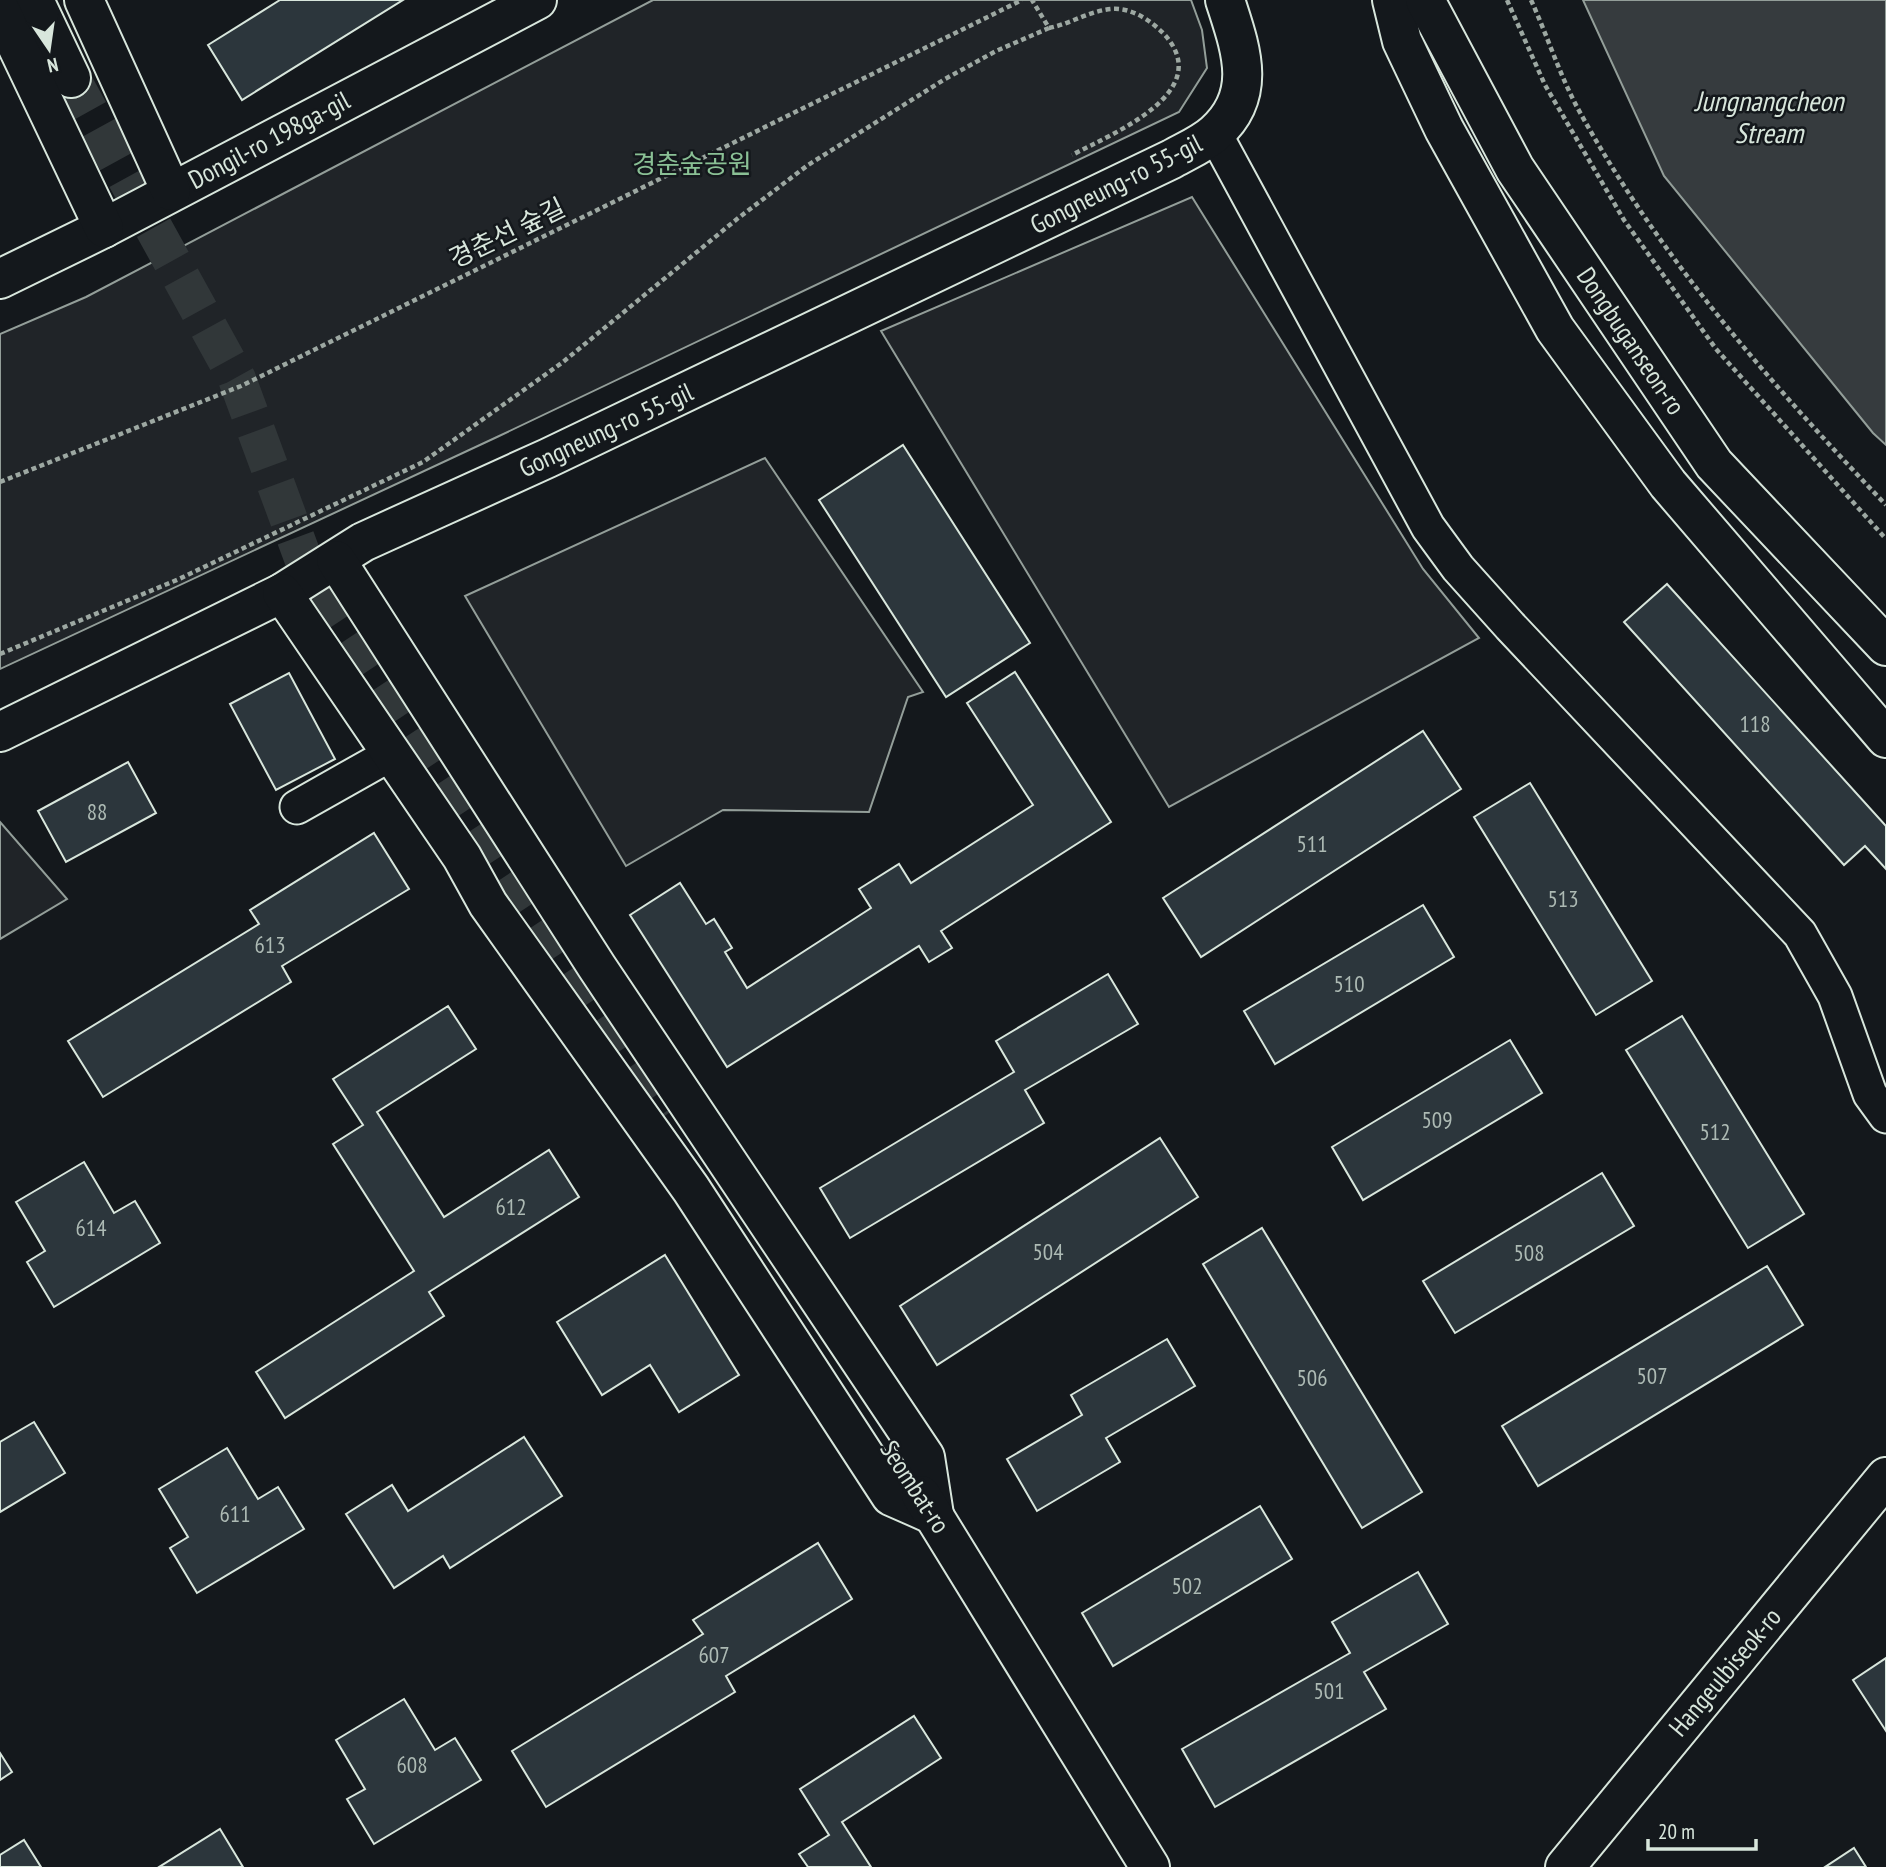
<svg xmlns="http://www.w3.org/2000/svg" width="1886" height="1867" viewBox="0 0 1886 1867" font-family="'PT Sans Narrow','Noto Sans KR',sans-serif">
<style>
.green{fill:#202428;stroke:#939e99;stroke-width:2}
.water{fill:#363b3e;stroke:#939e99;stroke-width:2}
.building{fill:#2c363c;stroke:#d8e6dc;stroke-width:2}
.lines{fill:none;stroke-linecap:round;stroke-linejoin:round}
.secondary-tunnel{stroke:#313739;stroke-width:38;stroke-dasharray:38 19;stroke-linecap:butt}
.minor-casing{stroke:#d8e6dc;stroke-width:37}
.tertiary-casing{stroke:#d8e6dc;stroke-width:42}
.secondary-casing{stroke:#d8e6dc;stroke-width:42}
.trunk-casing{stroke:#d8e6dc;stroke-width:42}
.path{stroke:#9da8a2;stroke-width:4.5;stroke-dasharray:5 3.5;stroke-linecap:butt}
.minor{stroke:#14181c;stroke-width:33}
.tertiary{stroke:#14181c;stroke-width:38}
.secondary{stroke:#14181c;stroke-width:38}
.trunk{stroke:#14181c;stroke-width:38}
.labels{text-anchor:middle;stroke-width:5;stroke-linejoin:round;paint-order:stroke}
.number-label{font-size:23px;fill:#adbab4}
.street-label{font-size:26px;fill:#d8e6dc;stroke:#14181c}
.park-label{font-size:26px;fill:#8ac095;stroke:#14181c}
.water-label{font-size:28px;font-style:italic;fill:#d8e6dc;stroke:#14181c}
</style>
<rect width="100%" height="100%" fill="#14181c"/>
<g class="green">
<polygon points="653,0 1191,0 1202,30 1207,68 1179,112 497,437 0,669 0,334 86,297"/>
<polygon points="1192,197 1423,569 1479,638 1169,807 881,331"/>
<polygon points="765,458 923,692 908,697 869,812 723,810 626,866 465,596"/>
<polygon points="0,822 67,899 0,939"/>
</g>
<polygon class="water" points="1583,0 1886,0 1886,445 1873,433 1664,176"/>
<g class="building">
<polygon points="280,0 403,0 242,100 208,45"/>
<polygon points="903,445 1030,643 946,697 819,500"/>
<polygon points="1667,584 1886,826 1886,869 1865,846 1844,865 1624,622"/>
<polygon points="1015,672 1111,822 941,931 952,948 929,962 919,946 727,1067 630,915 680,883 706,924 714,919 732,948 725,952 747,988 871,908 859,889 899,864 911,883 1033,805 967,703"/>
<polygon points="289,673 335,759 276,790 230,704"/>
<polygon points="1423,731 1461,789 1201,957 1163,898"/>
<polygon points="128,762 156,813 66,862 38,811"/>
<polygon points="1530,783 1652,981 1596,1015 1474,817"/>
<polygon points="374,833 409,889 282,966 291,982 103,1097 68,1041 259,924 250,910"/>
<polygon points="1423,905 1454,957 1275,1064 1244,1011"/>
<polygon points="1108,974 1138,1024 1025,1090 1044,1123 850,1238 820,1188 1014,1072 996,1041"/>
<polygon points="448,1006 476,1049 377,1112 444,1217 549,1150 579,1197 429,1292 444,1316 285,1418 256,1372 414,1271 333,1144 363,1125 333,1079"/>
<polygon points="1682,1016 1804,1214 1748,1248 1626,1050"/>
<polygon points="1510,1040 1542,1093 1363,1200 1332,1147"/>
<polygon points="1160,1138 1198,1197 937,1365 900,1306"/>
<polygon points="84,1162 114,1213 135,1201 160,1243 54,1307 27,1262 45,1251 16,1202"/>
<polygon points="1602,1173 1634,1226 1455,1333 1423,1281"/>
<polygon points="1262,1228 1422,1492 1362,1528 1203,1264"/>
<polygon points="665,1255 739,1375 679,1412 650,1365 602,1395 557,1322"/>
<polygon points="1767,1266 1803,1325 1538,1486 1502,1426"/>
<polygon points="1167,1339 1195,1386 1106,1438 1120,1462 1037,1511 1007,1459 1082,1415 1071,1395"/>
<polygon points="34,1422 65,1473 0,1512 0,1442"/>
<polygon points="524,1437 562,1496 450,1568 443,1556 394,1588 346,1514 392,1485 408,1511"/>
<polygon points="227,1448 258,1499 278,1487 304,1529 197,1593 170,1548 188,1537 159,1489"/>
<polygon points="1260,1506 1292,1559 1113,1666 1082,1613"/>
<polygon points="818,1543 852,1599 726,1676 735,1692 546,1807 512,1751 703,1634 693,1620"/>
<polygon points="1418,1572 1448,1624 1364,1672 1386,1709 1215,1807 1182,1749 1350,1653 1332,1622"/>
<polygon points="1886,1658 1886,1731 1853,1680"/>
<polygon points="404,1699 435,1750 455,1738 481,1780 374,1844 347,1799 365,1789 336,1740"/>
<polygon points="914,1716 941,1758 842,1822 871,1867 808,1867 799,1854 829,1835 800,1789"/>
<polygon points="0,1753 12,1772 0,1780"/>
<polygon points="220,1829 243,1867 159,1867"/>
<polygon points="24,1840 41,1867 0,1867 0,1855"/>
<polygon points="1854,1848 1866,1867 1825,1867"/>
</g>
<g class="lines">
<polyline class="secondary-tunnel" points="71,78 237,379 310,577 666,1115"/>
<g class="minor-casing">
<g id="minor">
<polyline points="1215,134 1428,527 1458,568 1510,626 1800,934 1835,996 1870,1094 1886,1116"/>
<polyline points="297,807 391,754"/>
</g>
</g>
<g class="tertiary-casing">
<g id="tertiary">
<polyline points="0,279 104,228 537,0"/>
<path d="M 0,732 L 282,593 L 363,542 L 548,458 L 1172,159 C 1186,151 1203,144 1215,133 C 1259,94 1240,47 1225,0"/>
</g>
</g>
<g class="secondary-casing">
<g id="secondary">
<polyline points="34,0 71,78"/>
<polyline points="84,0 171,191"/>
<polyline points="0,10 104,228"/>
<polyline points="336,560 597,967 925,1457 934,1515"/>
<polyline points="282,593 462,857 488,904 691,1189 891,1496 934,1515"/>
<polyline points="921,1495 1150,1867"/>
<polyline points="1565,1867 1886,1477"/>
</g>
</g>
<g class="trunk-casing">
<g id="trunk">
<polyline points="1392,0 1402,41 1444,129 1555,329 1668,484 1886,738"/>
<polyline points="1425,0 1515,169 1714,464 1886,646"/>
</g>
</g>
<g class="path">
<polyline points="1507,0 1545,85 1624,220 1716,349 1886,539"/>
<path d="M 1531,0 C 1547,35 1559,73 1577,107 C 1659,257 1769,382 1886,505"/>
<path d="M 1049,28 C 1070,24 1089,11 1111,9 C 1131,7 1150,20 1163,33 C 1218,91 1114,133 1072,155"/>
<polyline points="0,482 241,386 1022,0"/>
<polyline points="0,654 179,579 423,462 563,362 737,219 808,165 945,79 996,51 1049,28 1032,0"/>
</g>
<use href="#minor" class="minor"/>
<use href="#tertiary" class="tertiary"/>
<use href="#secondary" class="secondary"/>
<use href="#trunk" class="trunk"/>
</g>
<g class="labels">
<g class="number-label">
<text x="1755" y="732">118</text>
<text x="97" y="820">88</text>
<text x="1312" y="852">511</text>
<text x="1563" y="907">513</text>
<text x="270" y="953">613</text>
<text x="1349" y="992">510</text>
<text x="1437" y="1128">509</text>
<text x="1715" y="1140">512</text>
<text x="511" y="1215">612</text>
<text x="91" y="1236">614</text>
<text x="1048" y="1260">504</text>
<text x="1529" y="1261">508</text>
<text x="1652" y="1384">507</text>
<text x="1312" y="1386">506</text>
<text x="235" y="1522">611</text>
<text x="1187" y="1594">502</text>
<text x="714" y="1663">607</text>
<text x="1329" y="1699">501</text>
<text x="412" y="1773">608</text>
</g>
<g class="street-label">
<text transform="translate(269 140) rotate(-28)" y="9">Dongil-ro 198ga-gil</text>
<text transform="translate(1116 184) rotate(-27)" y="9">Gongneung-ro 55-gil</text>
<text transform="translate(507 233) rotate(-26)" y="9">경춘선 숲길</text>
<text transform="translate(1631 341) rotate(56)" y="9">Dongbuganseon-ro</text>
<text transform="translate(606 430) rotate(-25)" y="9">Gongneung-ro 55-gil</text>
<text transform="translate(915 1487) rotate(57)" y="9">Seombat-ro</text>
<text transform="translate(1725 1672) rotate(-50)" y="9">Hangeulbiseok-ro</text>
</g>
<g class="park-label">
<text x="692" y="173">경춘숲공원</text>
</g>
<g class="water-label">
<text x="1769" y="111">Jungnangcheon<tspan x="1769" dy="32">Stream</tspan></text>
</g>
</g>
<g transform="translate(49 49) rotate(167)" stroke="#14181c" stroke-width="5" paint-order="stroke">
<path d="M0-5L12 26L0 18L-12 26Z" fill="#d8e6dc"/>
<text y="-10" font-size="19" font-weight="bold" text-anchor="middle" fill="#d8e6dc">N</text>
</g>
<path d="M1648 1839v10h108v-10" fill="none" stroke="#d8e6dc" stroke-width="3.5"/>
<text x="1658" y="1839" font-size="21" fill="#d8e6dc" stroke="#14181c" stroke-width="5" paint-order="stroke">20 m</text>
</svg>
